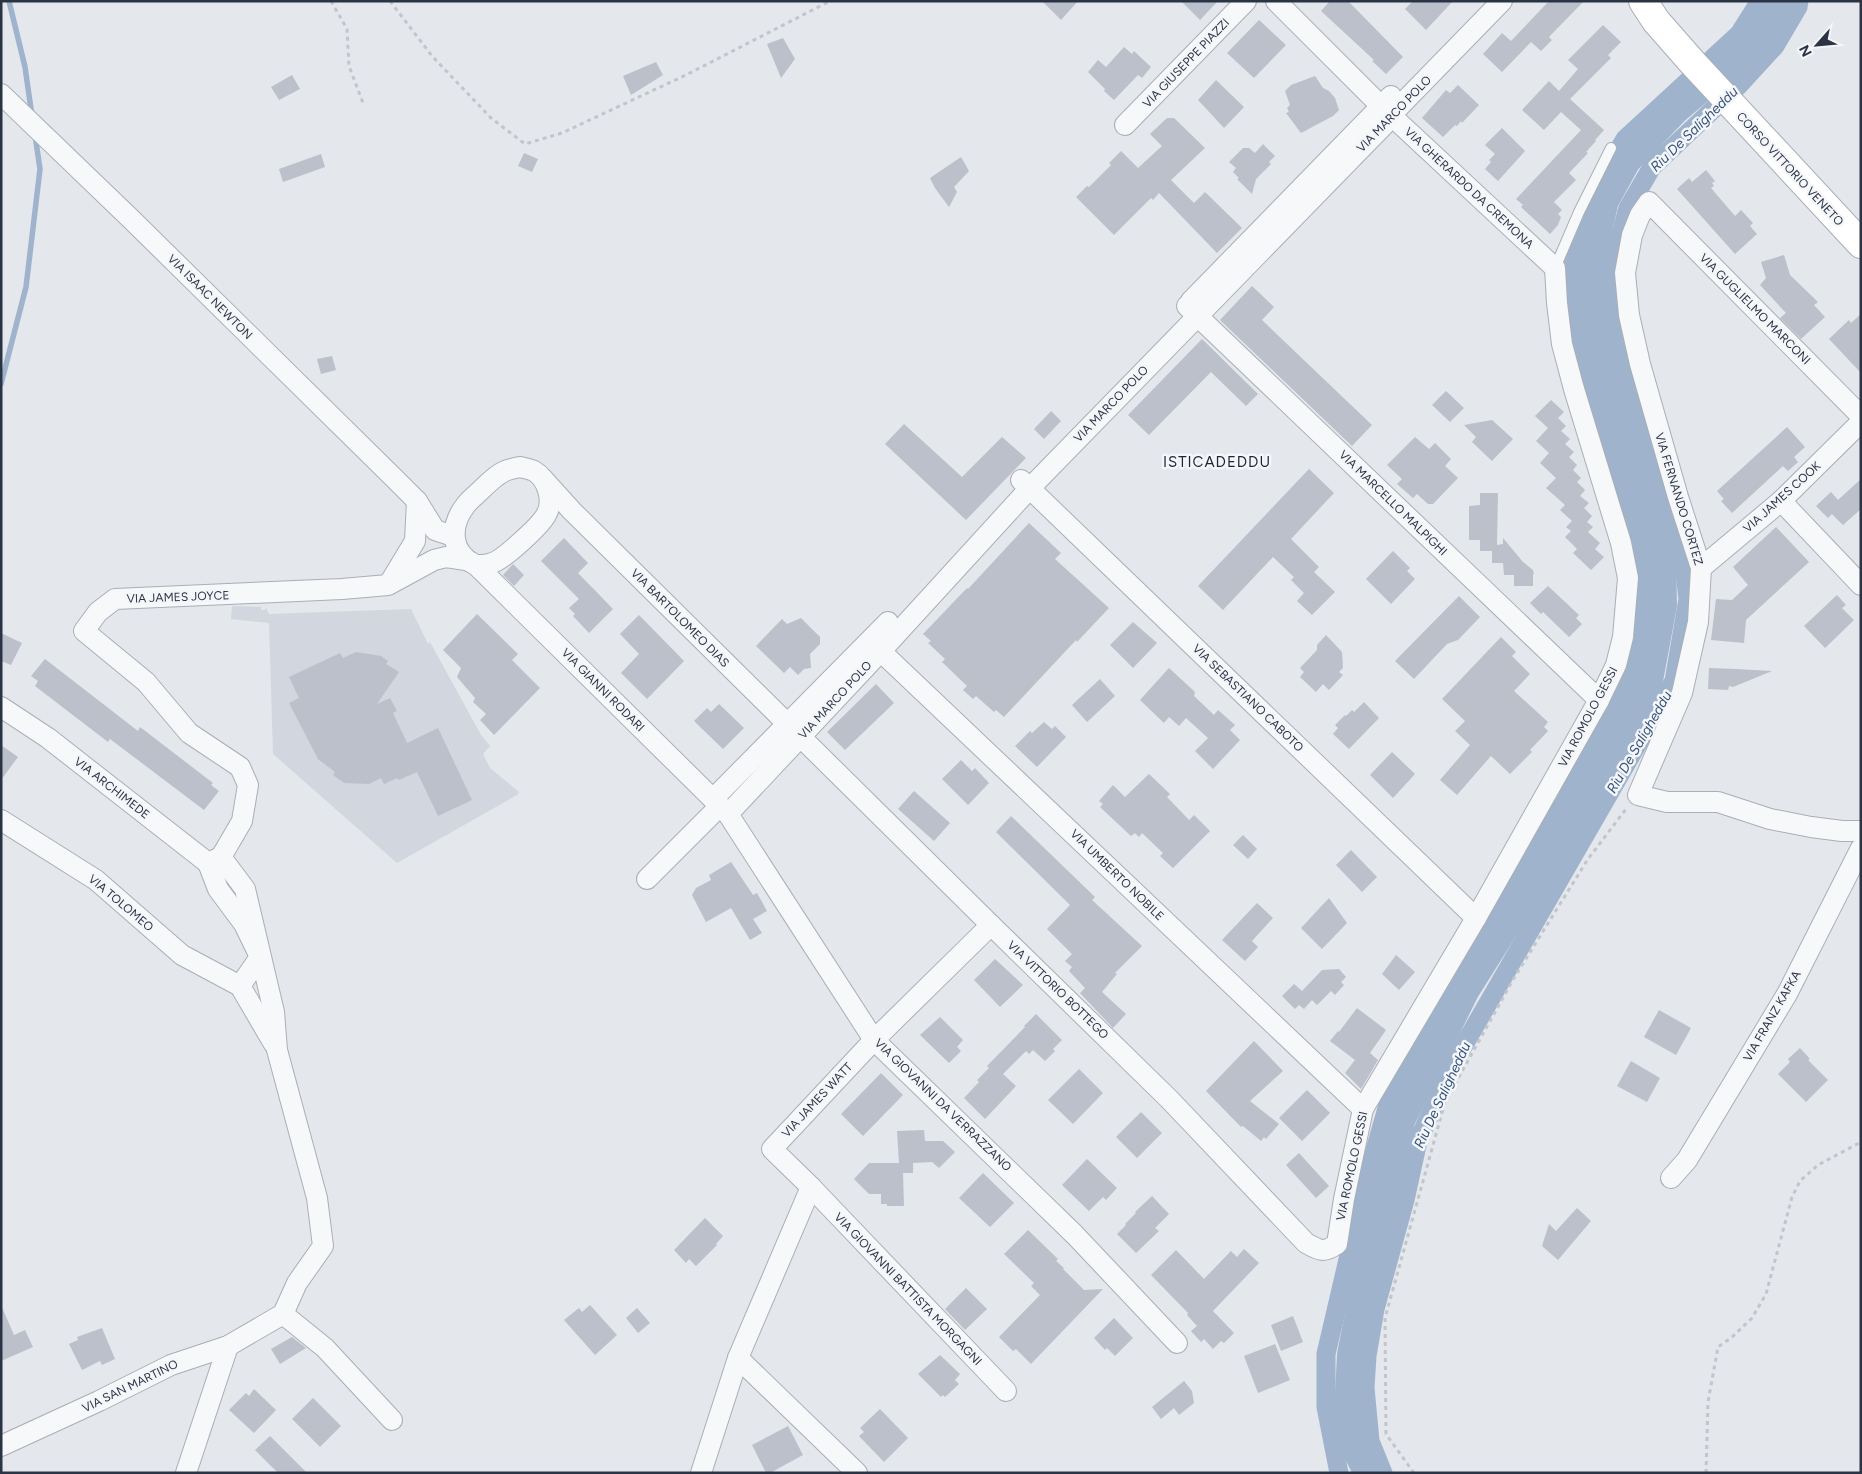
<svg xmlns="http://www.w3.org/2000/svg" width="1862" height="1474" viewBox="0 0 1862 1474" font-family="Figtree,sans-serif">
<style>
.built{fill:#d2d6de}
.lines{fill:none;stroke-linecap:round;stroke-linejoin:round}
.stream{stroke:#9fb4cc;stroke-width:5.5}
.canal{stroke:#9fb4cc;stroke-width:19}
.river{stroke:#9fb4cc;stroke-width:32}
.building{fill:#bbc0ca}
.lane-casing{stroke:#a9aeb7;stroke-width:12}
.street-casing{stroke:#a9aeb7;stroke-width:22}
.secondary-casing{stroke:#a9aeb7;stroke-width:30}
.path{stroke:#c2c5cb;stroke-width:3;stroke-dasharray:4 4;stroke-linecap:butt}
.lane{stroke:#f7f8fa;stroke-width:10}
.street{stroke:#f7f8fa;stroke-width:20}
.secondary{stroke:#fff;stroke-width:28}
.labels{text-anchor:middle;stroke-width:5;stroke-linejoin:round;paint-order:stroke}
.street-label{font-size:12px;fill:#2b3445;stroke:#f4f6f9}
.water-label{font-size:14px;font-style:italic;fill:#34527a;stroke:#f4f6f9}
.quarter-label{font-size:15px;letter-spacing:1px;fill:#1d2536;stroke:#f4f6f9}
</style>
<rect width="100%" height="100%" fill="#e4e7ec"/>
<polygon class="built" points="232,606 261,607 261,610 265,610 266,608 269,614 411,609 428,644 430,642 481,735 490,746 483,754 490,768 519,792 517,795 397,863 273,754 269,623 231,619"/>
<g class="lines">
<g class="stream">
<polyline points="9,1 25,67 32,116"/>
<polyline points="1,384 26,287 40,169 35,135"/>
</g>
<g class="canal">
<polyline points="1339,1473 1326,1407 1326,1354 1366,1182 1387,1108 1401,1076 1622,688 1635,653 1642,611 1641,558 1596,403 1578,346 1569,290 1572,252 1578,228 1591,196 1625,139 1739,34 1760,1"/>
<polyline points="1383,1473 1370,1441 1365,1388 1367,1356 1375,1309 1405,1200 1418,1141 1453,1064 1674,681 1688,599 1681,540 1622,350 1612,295 1615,255 1628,208 1652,167 1739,85 1775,46 1798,7 1799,1"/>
</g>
<polyline class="river" points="1370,1473 1349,1431 1353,1355 1399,1120 1464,989 1573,816 1617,739 1647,680 1661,605 1660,556 1637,479 1594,311 1593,242 1603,200 1625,160 1675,108 1740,53 1766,18 1774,1"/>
</g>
<g class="building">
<polygon points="1042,1 1078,1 1061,20"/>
<polygon points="1181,1 1218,1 1200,20"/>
<polygon points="1330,1 1348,1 1403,57 1386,74 1372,61 1374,60 1321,11"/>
<polygon points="1413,1 1453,1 1426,30 1405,9"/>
<polygon points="1549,1 1584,1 1549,37 1552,40 1541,51 1531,42 1502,72 1483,54 1502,33 1511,41"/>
<polygon points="1259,20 1286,45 1254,78 1227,53"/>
<polygon points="1603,25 1621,42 1608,55 1611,58 1570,99 1604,130 1595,140 1596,141 1586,152 1588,153 1569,173 1576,180 1554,202 1562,210 1558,214 1561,217 1558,225 1550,234 1521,207 1523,205 1516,199 1581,130 1561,112 1544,130 1522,110 1549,81 1559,91 1578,69 1568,60"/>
<polygon points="783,38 795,59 781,78 767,44"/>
<polygon points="1124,47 1132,54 1134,51 1151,67 1142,78 1138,75 1114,100 1104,91 1105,89 1088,72 1098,60 1106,67"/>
<polygon points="656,62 663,75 631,95 623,76"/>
<polygon points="292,75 300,89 279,100 271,87"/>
<polygon points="1315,76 1323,88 1329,91 1335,98 1339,110 1333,116 1301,133 1286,113 1289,112 1287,108 1290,105 1285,91 1291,85"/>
<polygon points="1216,80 1244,107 1224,128 1198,100"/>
<polygon points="1458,85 1479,105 1462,123 1461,121 1457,126 1455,125 1443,137 1422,118 1446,90 1450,93"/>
<polygon points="1167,118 1174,118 1205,148 1171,180 1194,203 1205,192 1242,228 1217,253 1159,193 1153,200 1151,198 1114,235 1076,197 1087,186 1089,187 1111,165 1109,163 1121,151 1138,168 1162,146 1150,134"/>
<polygon points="1502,128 1525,151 1498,181 1485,169 1491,162 1489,160 1495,154 1485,145"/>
<polygon points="1263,144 1275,156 1269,162 1271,164 1256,179 1252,194 1237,179 1239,178 1233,172 1236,168 1229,162 1243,148 1249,148 1255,153"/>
<polygon points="524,153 538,159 532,172 518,166"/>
<polygon points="321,154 325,167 283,182 279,169"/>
<polygon points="961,157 969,171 954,187 957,192 949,207 935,188 930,178"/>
<polygon points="1706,170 1715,181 1712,183 1714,186 1711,188 1735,216 1741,210 1753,223 1750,226 1757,234 1735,254 1677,189 1689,178 1692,182"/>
<polygon points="1784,255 1790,275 1818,302 1814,305 1825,317 1801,339 1780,318 1786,313 1760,285 1766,278 1761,262"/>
<polygon points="1252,286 1274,307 1262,320 1372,425 1352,446 1220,320"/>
<polygon points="1861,314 1861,373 1829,339 1849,320 1851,323"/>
<polygon points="1202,339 1258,394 1246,406 1211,372 1149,435 1128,415"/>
<polygon points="332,356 336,370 321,374 317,359"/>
<polygon points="1446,391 1464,408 1450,422 1432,405"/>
<polygon points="1551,400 1564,412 1558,418 1566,426 1561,431 1570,439 1565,444 1574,452 1569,457 1577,465 1573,470 1581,478 1577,482 1585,490 1580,496 1589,503 1584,508 1592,516 1587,522 1593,527 1588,532 1600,543 1595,549 1604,557 1591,570 1573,553 1577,549 1565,537 1571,531 1566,527 1572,521 1560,510 1565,505 1546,488 1556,478 1540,463 1549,453 1536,441 1548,428 1535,416"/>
<polygon points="1051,411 1061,421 1044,439 1034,429"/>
<polygon points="1492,420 1513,439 1492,461 1472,442 1476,437 1464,425"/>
<polygon points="904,424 962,477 1002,437 1026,458 966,520 885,444"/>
<polygon points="1787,427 1805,447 1794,457 1798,462 1788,471 1783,466 1732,513 1721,501 1724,499 1717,491"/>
<polygon points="1415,437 1429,449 1435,443 1451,459 1445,466 1458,478 1433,504 1428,504 1417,494 1413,498 1397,484 1402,479 1387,465"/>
<polygon points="1309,469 1334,493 1291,539 1319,567 1314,572 1335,592 1312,615 1297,601 1304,593 1291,580 1294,577 1273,557 1223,610 1198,586"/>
<polygon points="1861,479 1861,509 1843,525 1832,514 1828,518 1816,506 1831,492 1838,500"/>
<polygon points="1480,493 1498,493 1497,545 1503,544 1503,538 1523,562 1533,570 1534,574 1533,574 1533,586 1514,586 1514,575 1504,575 1503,563 1492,563 1492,551 1480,551 1480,540 1469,540 1469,506 1480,505"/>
<polygon points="1029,523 1061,553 1055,559 1109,608 1077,642 1076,640 1004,717 996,710 994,712 976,696 973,699 963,690 967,686 942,662 945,659 928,643 931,641 923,634 967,588 968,589"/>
<polygon points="1776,527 1809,562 1746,620 1744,643 1711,640 1716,599 1732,600 1748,585 1733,567"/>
<polygon points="564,538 588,563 578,573 613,609 589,633 573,616 575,614 569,608 579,599 541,561"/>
<polygon points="1393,551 1410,568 1407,571 1415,579 1391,604 1366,579"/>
<polygon points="513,564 524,575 514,586 503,575"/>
<polygon points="1548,586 1579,615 1576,618 1582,624 1569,637 1543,612 1541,614 1530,603"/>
<polygon points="1837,595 1846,605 1842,608 1854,620 1825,648 1804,626"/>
<polygon points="1459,596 1480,617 1458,640 1447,644 1414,679 1395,661"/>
<polygon points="477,614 518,654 512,660 540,688 494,735 480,720 486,714 473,702 475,698 457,677 461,668 443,650"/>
<polygon points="639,615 684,661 647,699 621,673 639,654 620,634"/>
<polygon points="801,618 820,637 820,644 810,654 811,668 804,669 798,675 790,667 784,673 756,646 782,619 787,624"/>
<polygon points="1133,622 1157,643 1133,668 1110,645"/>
<polygon points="1,633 22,643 11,665 1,661"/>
<polygon points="1326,635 1342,652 1343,668 1339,672 1343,675 1329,690 1323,684 1316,692 1300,677 1304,672 1300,668 1317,650 1317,645"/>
<polygon points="1501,637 1516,652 1512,656 1530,674 1514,691 1548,722 1544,727 1548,731 1530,750 1532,752 1510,774 1491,756 1457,795 1440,780 1470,745 1455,731 1465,721 1442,699"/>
<polygon points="356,652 381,656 388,661 386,664 399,672 377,704 390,698 397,711 393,713 407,743 438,728 472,800 438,816 417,772 399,780 397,778 384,784 381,778 369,784 344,783 333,775 335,772 318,759 289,703 299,698 289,677 340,653 343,658"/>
<polygon points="45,659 138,731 140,727 213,783 211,785 219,791 204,810 110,739 108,742 35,686 38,681 31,676"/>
<polygon points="1169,668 1195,692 1194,696 1214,715 1218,710 1235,725 1230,730 1240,740 1213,769 1195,751 1208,738 1186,718 1179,726 1169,717 1164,723 1140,700"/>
<polygon points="1709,668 1736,669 1772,671 1733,687 1729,686 1728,690 1708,689"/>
<polygon points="1100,679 1115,696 1087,722 1072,705"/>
<polygon points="876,684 894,703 845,750 827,732"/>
<polygon points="1364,702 1379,718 1349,749 1333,734 1338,728 1335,725 1345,715 1346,716 1352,710 1354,712"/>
<polygon points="719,704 744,728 723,749 694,721 707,708 711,712"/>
<polygon points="1044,722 1052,729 1055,726 1066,737 1037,767 1015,746 1030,731 1032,733"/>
<polygon points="1,745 18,757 1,780"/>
<polygon points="1392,752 1415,774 1393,798 1370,775"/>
<polygon points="961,760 972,771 975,768 989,783 968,805 942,779"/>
<polygon points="1149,774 1170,794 1167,797 1189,820 1194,815 1210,831 1173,868 1160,856 1163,853 1142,833 1139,837 1135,833 1131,836 1100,807 1103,804 1099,801 1113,785 1125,797"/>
<polygon points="914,791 950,823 934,841 898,809"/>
<polygon points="1011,816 1095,897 1092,900 1142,946 1115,973 1117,974 1102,992 1126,1014 1113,1028 1080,993 1085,988 1069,971 1072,967 1065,961 1072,954 1047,929 1070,905 996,832"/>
<polygon points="1243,835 1257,849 1248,859 1233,845"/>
<polygon points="1351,850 1377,877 1362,892 1336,865"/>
<polygon points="731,862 753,895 757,893 767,911 753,919 762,933 750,940 731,908 706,922 692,895 696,888 711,880 709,875"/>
<polygon points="1329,898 1347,923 1322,949 1301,928"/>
<polygon points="1257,903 1273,918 1252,941 1258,947 1245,961 1222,940"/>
<polygon points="1396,955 1415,972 1399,990 1382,974"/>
<polygon points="995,959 1023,985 1000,1007 974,980"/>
<polygon points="1339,969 1346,977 1341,982 1344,985 1335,995 1331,991 1317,1005 1312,1000 1304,1009 1299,1005 1295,1009 1282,996 1294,984 1302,991 1322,970"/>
<polygon points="1357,1008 1386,1030 1370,1053 1378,1060 1361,1089 1345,1073 1355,1060 1330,1041 1338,1031 1339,1032"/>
<polygon points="1659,1010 1691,1028 1676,1055 1644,1037"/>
<polygon points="1036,1014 1062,1040 1053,1049 1055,1051 1045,1061 1033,1050 1029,1054 1026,1051 1003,1074 1016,1086 985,1119 964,1098 979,1082 977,1080 989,1068 987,1066 1025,1027 1024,1026"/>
<polygon points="940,1017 963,1040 957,1047 961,1051 949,1063 920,1035"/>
<polygon points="1254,1041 1283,1071 1250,1101 1279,1124 1266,1139 1264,1137 1261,1141 1243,1126 1241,1127 1206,1091"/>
<polygon points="1800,1048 1810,1059 1808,1060 1828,1080 1806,1102 1778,1074 1790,1062 1788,1059"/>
<polygon points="1631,1061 1660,1078 1647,1102 1617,1086"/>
<polygon points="1079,1069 1103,1093 1073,1124 1048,1100"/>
<polygon points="881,1073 903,1095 863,1136 841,1114"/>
<polygon points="1307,1090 1330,1113 1302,1141 1279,1118"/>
<polygon points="1141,1112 1162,1133 1137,1158 1116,1137"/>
<polygon points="924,1130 925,1141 943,1141 955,1152 939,1168 932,1162 913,1163 913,1173 903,1173 904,1206 887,1206 887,1204 881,1204 881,1194 869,1194 854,1179 869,1163 899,1163 897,1131"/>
<polygon points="1299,1153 1329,1186 1316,1198 1286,1165"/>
<polygon points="1087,1159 1117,1188 1106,1200 1103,1197 1089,1211 1062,1185"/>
<polygon points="983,1173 1014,1203 990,1227 959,1198"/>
<polygon points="1152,1196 1169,1214 1155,1228 1159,1231 1136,1253 1117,1234 1126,1225 1125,1224 1136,1213 1135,1212"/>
<polygon points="1577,1208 1591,1221 1558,1260 1542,1246 1549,1224 1556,1231"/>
<polygon points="705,1218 723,1236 716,1244 717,1245 696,1266 689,1259 686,1263 674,1250"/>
<polygon points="1028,1230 1058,1259 1056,1261 1064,1268 1063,1269 1084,1290 1103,1289 1031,1364 1016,1349 1013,1351 999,1337 1040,1295 1031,1286 1034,1283 1004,1254"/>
<polygon points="1244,1249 1259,1263 1213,1311 1234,1333 1224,1343 1221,1341 1213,1349 1204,1339 1201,1342 1191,1331 1197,1326 1187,1315 1188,1313 1151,1275 1176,1250 1204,1279 1231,1251 1237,1257"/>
<polygon points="966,1288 987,1309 965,1330 945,1309"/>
<polygon points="1,1305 14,1335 25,1330 33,1347 1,1361"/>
<polygon points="590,1305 617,1335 595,1355 564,1320 579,1308 582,1312"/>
<polygon points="637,1308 650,1323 638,1333 626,1318"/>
<polygon points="1293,1316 1303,1342 1281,1351 1271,1325"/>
<polygon points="1114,1318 1133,1338 1115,1356 1107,1348 1105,1350 1094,1338"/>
<polygon points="102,1328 115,1359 102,1365 100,1361 82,1370 69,1344 78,1340 77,1337"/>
<polygon points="292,1337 306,1348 280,1364 271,1349"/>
<polygon points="1275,1344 1290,1380 1258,1393 1244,1356"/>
<polygon points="940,1355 960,1374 955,1380 959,1384 945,1397 943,1395 941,1397 918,1374"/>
<polygon points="1184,1381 1192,1391 1194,1403 1179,1415 1174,1408 1161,1419 1152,1407"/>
<polygon points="254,1389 276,1410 254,1433 229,1410 246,1393 249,1396"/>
<polygon points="313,1398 341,1426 320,1447 292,1419"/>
<polygon points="880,1409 908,1438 884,1462 859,1436 864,1432 860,1428"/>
<polygon points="788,1426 803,1455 770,1473 766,1473 752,1445"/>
<polygon points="270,1436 307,1473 278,1473 255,1450"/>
</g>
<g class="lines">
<g class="lane-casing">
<polyline id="lane" points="1555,268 1579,212 1611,148"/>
</g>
<g class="street-casing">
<g id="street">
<polyline points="1,94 131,219 395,479 417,501 435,530 453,536"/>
<polyline points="1125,125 1246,1"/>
<polyline points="1191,301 1391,96"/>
<polyline points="1187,306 1599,700"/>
<polyline points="1861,416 1649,202 1640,215 1632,235 1625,273 1629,315 1640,364 1678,497 1701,568 1698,622 1682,693 1638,795 1667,802 1718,802 1770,819 1811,827 1842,831 1861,831"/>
<path d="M 520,467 C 524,468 530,469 534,471 C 548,479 554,502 546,515 C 540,526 503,560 492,563 C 487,565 479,566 474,564 C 450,552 450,526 465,506 C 469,500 476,495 481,490 C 488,483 496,475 505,471 C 509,469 515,468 520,467 Z"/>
<path d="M 543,479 L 572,511 L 991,925 L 1169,1099 L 1306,1243 C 1320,1251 1324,1253 1337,1244 L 1344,1199 L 1363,1109 L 1476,918 L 1599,700 L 1616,665 L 1623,637 L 1628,578 L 1621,543 L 1574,389 L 1562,344 L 1557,303 L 1555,268 L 1381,106 L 1276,1"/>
<polyline points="1021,480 1476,918"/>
<polyline points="1781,501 1861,585"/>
<polyline points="477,566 728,814 874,1040 1075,1235 1177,1343"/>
<polyline points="1701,568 1781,501 1861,422"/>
<polyline points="389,584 415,541 417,501"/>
<polyline points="872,643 1363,1109"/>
<polyline points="1,707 48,738 208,863 221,857"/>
<polyline points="713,799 888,622"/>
<polyline points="728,814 881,651 1030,488 1384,125 1391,115 1502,1"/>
<polyline points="1,820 96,880 182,955 240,986 274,1044"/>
<polyline points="221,857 242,821 248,785 240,767 189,733 146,682 84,631 98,612 115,599 342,589 388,585 434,560 446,557 466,560"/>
<polyline points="221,857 245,889 274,1012 277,1050 317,1198 323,1246 297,1283 283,1314"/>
<polyline points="208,863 218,889 244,924 260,957 240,986"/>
<polyline points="647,879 720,806"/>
<polyline points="1671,1178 1687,1160 1787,994 1861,848"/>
<polyline points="811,1187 1006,1391"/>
<polyline points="738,1358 857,1473"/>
<polyline points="1,1446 99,1401 171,1365 228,1346 283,1314 325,1348 392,1420"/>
<polyline points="186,1473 228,1346"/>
<polyline points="701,1473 738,1358 811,1187 772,1149 874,1040 991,925"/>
</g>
</g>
<g class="secondary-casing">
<polyline id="secondary" points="1643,1 1656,21 1692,62 1861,244"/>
</g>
<g class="path">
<polyline points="331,1 347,29 349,66 363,103"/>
<polyline points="390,1 432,56 491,118 525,144 562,133 688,74 830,1"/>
<polyline points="1414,1473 1386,1434 1385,1318 1445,1102 1514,978 1588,859 1626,809"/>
<polyline points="1706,1473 1708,1402 1718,1347 1731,1338 1752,1318 1766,1294 1792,1197 1800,1181 1818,1165 1861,1142"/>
</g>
<use href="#lane" class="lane"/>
<use href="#street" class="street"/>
<use href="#secondary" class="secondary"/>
</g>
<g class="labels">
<g class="street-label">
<text transform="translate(1186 63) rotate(-46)" y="4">VIA GIUSEPPE PIAZZI</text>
<text transform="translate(1394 114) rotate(-46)" y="4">VIA MARCO POLO</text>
<text transform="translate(1790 169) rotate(47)" y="4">CORSO VITTORIO VENETO</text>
<text transform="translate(1469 188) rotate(43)" y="4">VIA GHERARDO DA CREMONA</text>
<text transform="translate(210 297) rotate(45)" y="4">VIA ISAAC NEWTON</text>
<text transform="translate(1755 309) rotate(45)" y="4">VIA GUGLIELMO MARCONI</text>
<text transform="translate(1111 404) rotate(-46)" y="4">VIA MARCO POLO</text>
<text transform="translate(1782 497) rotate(-42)" y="4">VIA JAMES COOK</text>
<text transform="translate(1679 499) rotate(73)" y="4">VIA FERNANDO CORTEZ</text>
<text transform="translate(1393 503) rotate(44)" y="4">VIA MARCELLO MALPIGHI</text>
<text transform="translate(178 597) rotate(-2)" y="4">VIA JAMES JOYCE</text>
<text transform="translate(680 618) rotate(45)" y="4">VIA BARTOLOMEO DIAS</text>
<text transform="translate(603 690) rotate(45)" y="4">VIA GIANNI RODARI</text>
<text transform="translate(1248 698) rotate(44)" y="4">VIA SEBASTIANO CABOTO</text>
<text transform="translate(835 700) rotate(-47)" y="4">VIA MARCO POLO</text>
<text transform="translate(1588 717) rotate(-62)" y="4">VIA ROMOLO GESSI</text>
<text transform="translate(112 788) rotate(38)" y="4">VIA ARCHIMEDE</text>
<text transform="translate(1117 875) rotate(44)" y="4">VIA UMBERTO NOBILE</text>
<text transform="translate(121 903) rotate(40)" y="4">VIA TOLOMEO</text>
<text transform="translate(1058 990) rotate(44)" y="4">VIA VITTORIO BOTTEGO</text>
<text transform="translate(1772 1016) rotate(-60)" y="4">VIA FRANZ KAFKA</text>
<text transform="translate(817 1100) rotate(-47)" y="4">VIA JAMES WATT</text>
<text transform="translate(943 1105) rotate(44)" y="4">VIA GIOVANNI DA VERRAZZANO</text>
<text transform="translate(1352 1166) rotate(-78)" y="4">VIA ROMOLO GESSI</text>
<text transform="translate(908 1289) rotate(46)" y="4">VIA GIOVANNI BATTISTA MORGAGNI</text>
<text transform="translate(130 1386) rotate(-26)" y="4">VIA SAN MARTINO</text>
</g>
<g class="water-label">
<text transform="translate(1694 129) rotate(-44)" y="5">Riu De Saligheddu</text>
<text transform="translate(1639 742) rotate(-60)" y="5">Riu De Saligheddu</text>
<text transform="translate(1442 1095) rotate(-65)" y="5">Riu De Saligheddu</text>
</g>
<g class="quarter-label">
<text x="1217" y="467">ISTICADEDDU</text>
</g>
</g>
<rect width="1862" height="1474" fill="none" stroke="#2b3445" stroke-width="5"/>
<g transform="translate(1817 45) rotate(243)" stroke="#f4f6f9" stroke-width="4" paint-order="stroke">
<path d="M0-4L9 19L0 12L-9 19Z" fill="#2b3445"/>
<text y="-8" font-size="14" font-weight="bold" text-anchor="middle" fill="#2b3445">N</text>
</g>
</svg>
